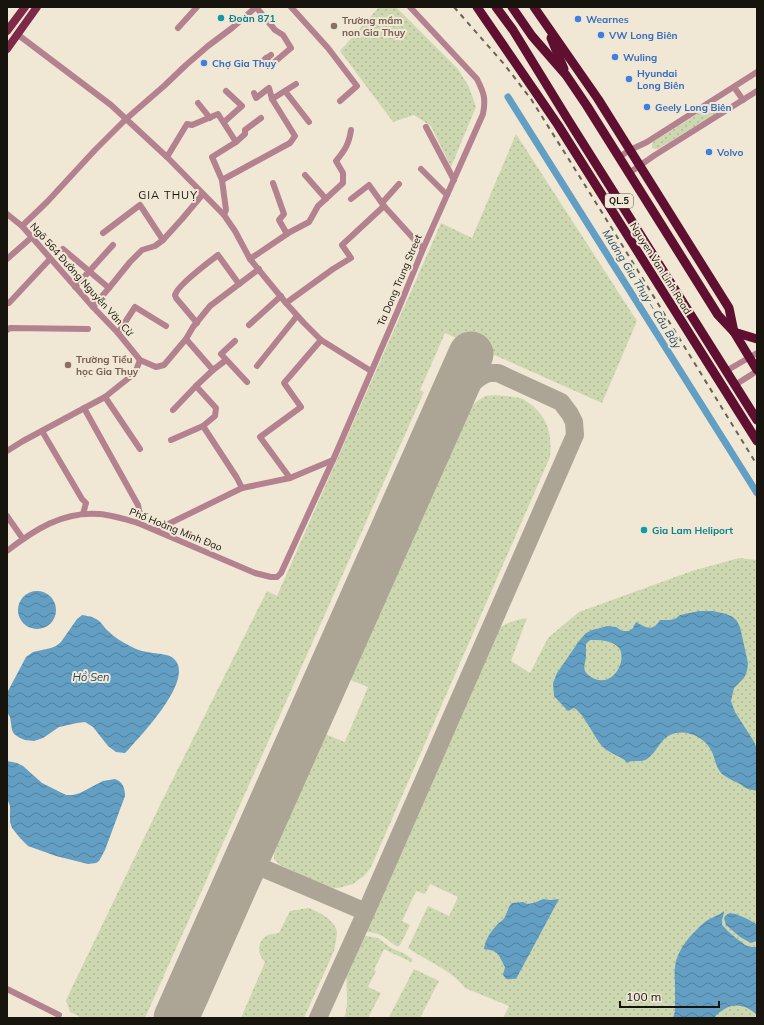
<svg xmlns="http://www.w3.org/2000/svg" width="764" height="1025" viewBox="0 0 764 1025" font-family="Mulish,sans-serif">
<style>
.grass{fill:url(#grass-dots)}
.water{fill:url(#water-waves);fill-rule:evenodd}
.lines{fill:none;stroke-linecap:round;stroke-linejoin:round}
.canal{stroke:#639ec3;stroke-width:7}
.taxiway{stroke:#aca596;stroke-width:18}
.runway{stroke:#aca596;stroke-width:45}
.minor{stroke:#b4828f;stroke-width:6}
.major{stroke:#7e2948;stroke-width:8}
.highway{stroke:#5f1031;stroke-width:9}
.rail{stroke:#686358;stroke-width:2;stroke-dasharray:5 5;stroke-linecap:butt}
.culture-dot{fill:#0f9aa8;stroke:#f0e7d5;stroke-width:1.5}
.shop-dot{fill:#3f7fe0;stroke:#f0e7d5;stroke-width:1.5}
.education-dot{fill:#8d6e63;stroke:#f0e7d5;stroke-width:1.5}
.labels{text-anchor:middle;stroke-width:4;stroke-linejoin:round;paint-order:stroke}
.shield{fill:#f0e7d5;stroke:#58534a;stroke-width:1}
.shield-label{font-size:9px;font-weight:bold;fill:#17140e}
.culture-label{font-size:10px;font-weight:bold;fill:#0d838f;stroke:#f0e7d5;text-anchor:start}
.shop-label{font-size:10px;font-weight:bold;fill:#366cbe;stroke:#f0e7d5;text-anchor:start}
.education-label{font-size:10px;font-weight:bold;fill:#785e54;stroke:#f0e7d5;text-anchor:start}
.street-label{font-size:10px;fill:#17140e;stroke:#f0e7d5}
.neighbourhood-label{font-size:11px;letter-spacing:1px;fill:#17140e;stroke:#f0e7d5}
.water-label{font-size:11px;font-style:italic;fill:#1d4a65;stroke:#f0e7d5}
</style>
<defs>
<pattern id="grass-dots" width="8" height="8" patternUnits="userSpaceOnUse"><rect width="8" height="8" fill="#cdd8b1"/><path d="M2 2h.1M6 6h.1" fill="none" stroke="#afb897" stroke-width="1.8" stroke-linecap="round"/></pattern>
<pattern id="water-waves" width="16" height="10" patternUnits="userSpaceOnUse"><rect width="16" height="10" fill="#639ec3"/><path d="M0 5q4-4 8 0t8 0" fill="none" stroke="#51809d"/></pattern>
</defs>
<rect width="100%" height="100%" fill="#f0e7d5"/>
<g class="grass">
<polygon points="379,7 396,7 458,69 469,87 476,107 451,167 431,126 414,115 393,122 340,51"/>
<polygon points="715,103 718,103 721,105 721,108 720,111 658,149 655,149 652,148 652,145 653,142"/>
<polygon points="516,134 637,321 602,403 445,333 420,390 424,392 145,1018 82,1018 70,1012 66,1000 160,805 267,591 277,596 441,223 472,238"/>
<path d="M 495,395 C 503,396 512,396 520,398 C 524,399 529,403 533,406 C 549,420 552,437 550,457 L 371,867 L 365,875 L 353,884 L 338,888 L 325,887 L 280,865 L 274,859 L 274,850 L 276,839 L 325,734 L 345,742 L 368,687 L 348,679 L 468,410 L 476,402 L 485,396 Z"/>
<path d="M 739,558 L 757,560 L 757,1018 L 503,1018 L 509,1006 L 465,988 C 453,971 425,960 408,948 L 428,906 L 449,916 L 458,897 L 430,884 L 425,894 L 416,891 L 402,921 L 410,925 L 400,945 L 398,947 C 392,944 389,940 384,937 C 378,933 369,932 362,931 L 491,634 C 502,624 512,621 527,618 L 511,661 L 530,673 L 548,638 L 579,612 L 692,571 Z"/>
<path d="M 309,908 C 319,912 335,920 337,932 C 337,938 335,945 334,951 L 304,1018 L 241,1018 L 265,962 C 257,955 257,942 266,936 C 270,934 275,934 279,933 L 290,911 Z"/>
<path d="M 360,935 L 378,938 L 391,948 L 403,953 L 412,959 L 412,962 L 411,962 L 384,949 L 374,970 L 376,971 L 368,987 L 381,993 L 368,1018 L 344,1018 C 350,1004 345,986 347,971 C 349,958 355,947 360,935 Z"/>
<polygon points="414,969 439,981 420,1018 392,1018 389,1017"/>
</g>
<g class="water">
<circle cx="37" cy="610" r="19"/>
<path d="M 699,611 L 713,611 L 726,614 L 733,617 L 737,621 L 740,627 L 748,663 L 747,671 L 744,678 L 734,688 L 731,701 L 735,712 L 753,740 L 757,748 L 757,791 C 754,790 751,790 748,789 C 745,788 743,786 740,784 C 734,781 727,778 722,774 C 716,768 715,759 712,752 C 705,736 683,727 668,736 C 659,742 656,753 647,759 C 641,763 633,759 627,763 C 623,756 609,754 602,746 C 594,737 583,712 574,708 L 568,711 L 566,709 L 554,696 L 553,683 L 557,673 L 579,641 L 586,633 L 592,630 L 608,626 L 616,627 L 622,631 L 629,631 L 633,628 L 636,622 C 646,628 653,632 660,620 L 669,620 L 675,619 L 680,615 ZM 590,640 C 599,640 610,640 617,646 C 629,655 616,687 595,679 C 591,677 587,675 585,671 C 583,666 586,662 586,656 C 586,652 586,648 586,644 Z"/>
<path d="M 82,615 C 86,616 91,616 94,618 C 100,620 103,626 107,630 C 114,637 122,642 130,646 C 137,650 145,652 153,653 C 160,654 168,654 173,658 C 197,677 142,734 129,749 L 125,753 L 116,752 L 108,746 L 93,727 L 85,722 L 77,723 L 59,727 L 43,738 L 34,741 L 25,740 L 20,738 L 14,734 L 12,730 L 10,717 L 7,712 L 7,693 L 26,657 L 33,652 L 51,648 L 56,646 L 61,642 L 77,619 Z"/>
<path d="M 7,761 L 17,763 L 23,766 L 42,783 L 66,795 L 73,795 L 80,793 L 103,781 L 115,779 C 123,782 125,788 125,796 L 105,850 L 99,861 L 96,863 L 88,864 L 56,856 L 28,846 L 20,838 L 12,828 L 10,822 L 10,806 L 7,798 Z"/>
<path d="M 543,899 L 550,900 L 559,899 L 516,979 C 513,978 510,980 506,979 C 501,973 504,974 505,967 C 498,954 499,951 484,949 C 485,941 490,932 496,926 C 499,922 503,921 505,917 C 508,912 507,908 512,903 L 523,902 L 527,904 L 534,903 Z"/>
<path d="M 724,911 C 724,916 721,920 722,924 C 723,928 743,944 747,946 C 750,947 754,947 757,947 L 757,1015 C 742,1001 727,1003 714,1018 L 673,1018 L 675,1011 C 675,1003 675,995 675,986 C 675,980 674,973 675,967 C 677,949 692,933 705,922 C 711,917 719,916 724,911 Z"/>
<path d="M 730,913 C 738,914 751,920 757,925 L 757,941 L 751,943 L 740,937 L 726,925 L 724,918 L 726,915 Z"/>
</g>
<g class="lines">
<polyline class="canal" points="508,97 757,493"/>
<g class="taxiway">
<polyline points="246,861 366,912"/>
<path d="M 318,1018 L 366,912 L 575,435 L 574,422 L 570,414 L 561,402 L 498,373 C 496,373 492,373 489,373 C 474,377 456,400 446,411"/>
</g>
<polyline class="runway" points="176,1018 471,354"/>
<g class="minor">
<polyline points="256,7 275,30 283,35 291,48 271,65 266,58"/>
<polyline points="291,7 328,48 357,86 340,101"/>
<polyline points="178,28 197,7"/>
<polyline points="17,34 111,105 167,157 224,215 235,231 250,259 286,303 304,323 321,340 371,371"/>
<polyline points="261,62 271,55"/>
<polyline points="734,87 743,100"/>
<polyline points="285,91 309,122"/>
<polyline points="254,93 256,98 269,88 272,99"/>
<polyline points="198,103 210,118"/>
<polyline points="224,122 242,106 226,91"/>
<polyline points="426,127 454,180"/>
<polyline points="167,157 187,124 192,125 218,114 236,142"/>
<polyline points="619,157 630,150 647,142 757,72"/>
<polyline points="421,169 447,195"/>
<polyline points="629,173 655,155 757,91"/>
<polyline points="305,175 326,199"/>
<polyline points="222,180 212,157 236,142 245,134 245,130 261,118"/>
<polyline points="273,183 284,214 279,220 287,234"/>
<polyline points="351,199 369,185 384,206 423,249"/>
<polyline points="382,203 399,184"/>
<polyline points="7,214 22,226 93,307 118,333 140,360 156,367 164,365 186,339 193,327 210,306 259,269"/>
<polyline points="224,215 226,210 222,180 290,143 295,136 272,99 296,84"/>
<polyline points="22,226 47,202 95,150 126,119 164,86 186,65 208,46 232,28 256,7"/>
<polyline points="103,233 140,205 163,240"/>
<polyline points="63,249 109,288"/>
<polyline points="7,259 32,237"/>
<path d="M 250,259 L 290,232 L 309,222 L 318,206 L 343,183 L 343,173 L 336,161 C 345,150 349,144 351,130"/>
<polyline points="75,287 113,245"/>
<polyline points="9,303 50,259"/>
<polyline points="286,303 333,269 351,258 342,245 384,206"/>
<polyline points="93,307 109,288 130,262 142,250 155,246 163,240 182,219 203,194"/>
<path d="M 197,323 L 176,298 C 176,297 175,296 175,295 C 177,286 210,261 218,255 L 239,284"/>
<polyline points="249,325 281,296"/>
<polyline points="7,330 10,328 88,329"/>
<polyline points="118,333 135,307 166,326"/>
<polyline points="186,339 213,370 196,386 216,408 215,416 203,426 237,478 242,488"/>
<polyline points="235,341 221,354 247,382"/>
<polyline points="257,366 297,316"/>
<polyline points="213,370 226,360"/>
<polyline points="726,371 757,353"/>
<polyline points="735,385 757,371"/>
<polyline points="105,397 140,449"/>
<polyline points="84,408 138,505 140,515 138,523"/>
<polyline points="173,410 196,386"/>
<polyline points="42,431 82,499 86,503 83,514"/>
<polyline points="171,440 203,426"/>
<polyline points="7,451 23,441 105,397 135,373 140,360"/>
<polyline points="290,478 260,437 301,407 284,383 321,340"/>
<polyline points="7,516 23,539"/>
<polyline points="156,530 242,488 290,478 333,460"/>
<path d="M 7,551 C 34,530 63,511 99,514 C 112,515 125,519 138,523 L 255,573 L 271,577 L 277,577 L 281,573 L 333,460 L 398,310 L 423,249 L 483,114 C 486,99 484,93 477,79 L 410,7"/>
<polyline points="7,989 59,1015"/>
</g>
<g class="major">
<polyline points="7,31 25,7"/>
<polyline points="7,49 37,7"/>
</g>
<g class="highway">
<polyline points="477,7 558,125 757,441"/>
<polyline points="496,7 513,30 567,118 757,420"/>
<polyline points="512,7 532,36 566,75 587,106 718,315 734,332 757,339"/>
<polyline points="534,7 598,99 729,308 734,332 757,370"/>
<polyline points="551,38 564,69"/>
</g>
<polyline class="rail" points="454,7 461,15 504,64 531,99 603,214 757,465"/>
</g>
<g class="culture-dot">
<circle cx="221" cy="18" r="4"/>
<circle cx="644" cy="530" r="4"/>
</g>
<g class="shop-dot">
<circle cx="578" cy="19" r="4"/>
<circle cx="601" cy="35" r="4"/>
<circle cx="615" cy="57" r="4"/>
<circle cx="204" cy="63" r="4"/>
<circle cx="629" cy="79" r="4"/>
<circle cx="647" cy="107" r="4"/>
<circle cx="709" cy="152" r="4"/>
</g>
<g class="education-dot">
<circle cx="334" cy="26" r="4"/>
<circle cx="68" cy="365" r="4"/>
</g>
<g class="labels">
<rect class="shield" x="605" y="194" width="28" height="14" rx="3"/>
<g class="shield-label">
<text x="619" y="204">QL.5</text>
</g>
<g class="culture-label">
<text x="229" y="22">Đoàn 871</text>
<text x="652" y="534">Gia Lam Heliport</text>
</g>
<g class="shop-label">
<text x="586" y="23">Wearnes</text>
<text x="609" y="39">VW Long Biên</text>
<text x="623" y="61">Wuling</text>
<text x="212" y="67">Chợ Gia Thụy</text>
<text x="637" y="77">Hyundai<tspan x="637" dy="12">Long Biên</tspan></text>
<text x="655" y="111">Geely Long Biên</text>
<text x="717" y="156">Volvo</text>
</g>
<g class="education-label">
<text x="342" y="24">Trường mầm<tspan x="342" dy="12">non Gia Thụy</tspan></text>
<text x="76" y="363">Trường Tiểu<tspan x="76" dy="12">học Gia Thụy</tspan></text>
</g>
<g class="street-label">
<text transform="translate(661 268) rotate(58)" y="4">Nguyen Van Linh Road</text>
<text transform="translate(82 279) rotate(48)" y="4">Ngõ 564 Đường Nguyễn Văn Cừ</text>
<text transform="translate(399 280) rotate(-67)" y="4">Ta Dong Trung Street</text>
<text transform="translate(176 529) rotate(22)" y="4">Phố Hoàng Minh Đạo</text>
</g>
<g class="neighbourhood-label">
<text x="168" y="199">GIA THUỴ</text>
</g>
<g class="water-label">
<text transform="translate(642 289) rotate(58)" y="4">Mương Gia Thụy – Cầu Bây</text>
<text x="91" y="681">Hồ Sen</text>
</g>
</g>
<rect width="764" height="1025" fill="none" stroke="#17140e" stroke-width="16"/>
<path d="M620 1001v6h99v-6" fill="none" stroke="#17140e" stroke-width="2"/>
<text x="626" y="1001" font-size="12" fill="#17140e" stroke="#f0e7d5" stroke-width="3" paint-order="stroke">100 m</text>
</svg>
